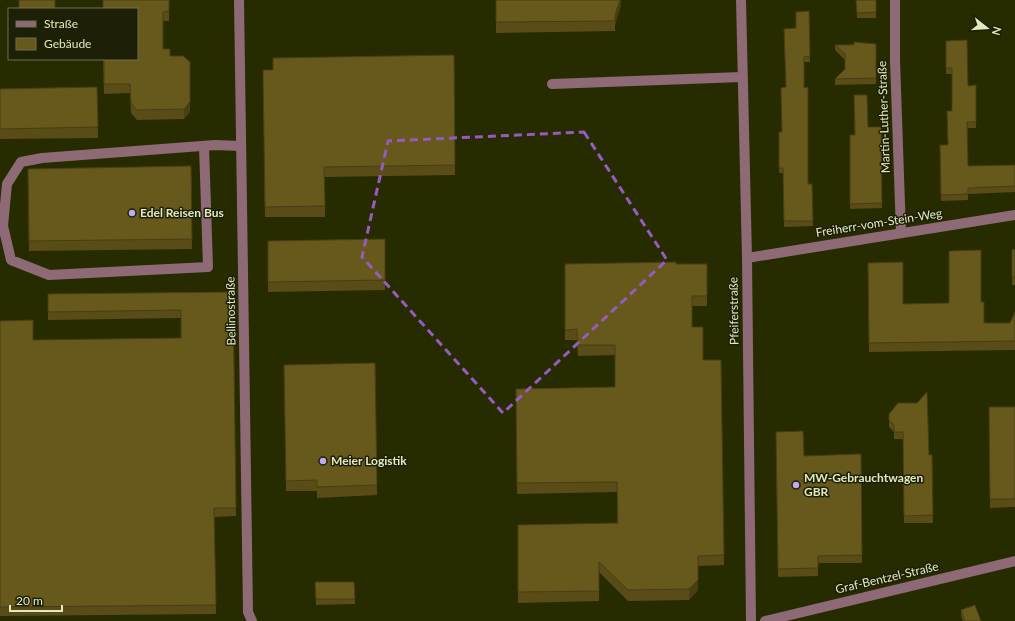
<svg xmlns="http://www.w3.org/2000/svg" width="1015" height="621" viewBox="0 0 1015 621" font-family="Lato,sans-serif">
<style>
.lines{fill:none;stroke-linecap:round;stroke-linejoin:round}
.minor{stroke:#8d6a76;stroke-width:10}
.wall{fill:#594c17}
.shaded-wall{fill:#483e13}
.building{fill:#67581b;stroke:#483e13}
.marked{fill:none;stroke:#955bc0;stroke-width:3;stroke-dasharray:8 5;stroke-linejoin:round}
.poi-dot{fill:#bda9f5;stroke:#1d2007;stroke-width:1.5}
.labels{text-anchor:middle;stroke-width:3;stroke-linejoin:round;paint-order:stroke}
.street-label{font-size:12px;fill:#e2e9c1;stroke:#1d2007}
.poi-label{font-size:12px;font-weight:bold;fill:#e2e9c1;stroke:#1d2007;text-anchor:start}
</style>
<rect width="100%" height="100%" fill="#272b00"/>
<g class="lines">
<g class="minor">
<polyline points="239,0 248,612 252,621"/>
<polyline points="741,0 747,258 751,621"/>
<polyline points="895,0 895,60 901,233"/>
<polyline points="552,84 742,77"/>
<polyline points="204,146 208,267 49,275 11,260 3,226 7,184 21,162 42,158 215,145 241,146"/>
<polyline points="747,258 1015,215"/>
<polyline points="765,621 1015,561"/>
</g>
</g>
<g class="wall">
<polygon points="169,0 169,21 163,21 163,49 170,56 190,112 184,119 137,120 131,113 130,93 104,94 103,59"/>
<polygon points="496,0 621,0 621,5 615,25 615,31 496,33"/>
<polygon points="856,0 876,0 876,18 857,18"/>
<polygon points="809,11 810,62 804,62 804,88 808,184 812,184 813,226 784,227 783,173 779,173 779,132 782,132 796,28"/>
<polygon points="946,41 968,86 976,85 976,128 967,128 968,166 1015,165 1015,192 968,194 968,200 941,201 940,145 948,145 952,111 952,74 946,74"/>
<polygon points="876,44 876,84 835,85 835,79 845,69 845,60 835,50 835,45"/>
<polygon points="454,55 455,175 325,177 325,217 265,217 263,70 273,70"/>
<polygon points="97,87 98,138 0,139 0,89"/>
<polygon points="868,127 881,127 882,208 850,209 850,135 855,135"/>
<polygon points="191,166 192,249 29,251 28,169"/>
<polygon points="385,239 385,290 268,292 268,241"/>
<polygon points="1015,249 1015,285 1012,285 1012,250"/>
<polygon points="868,263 903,304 981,302 984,323 1010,323 1015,312 1015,350 869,352"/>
<polygon points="565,264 707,264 707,306 692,306 692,327 703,360 721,360 724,565 698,566 698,590 689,600 628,601 599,572 599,601 518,603 518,525 617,523 617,492 517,494 516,389 615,387 615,355 578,356 577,340 565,340"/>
<polygon points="233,292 236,516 214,517 216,614 0,616 0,321 33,340 181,338 181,318 48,320 48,294"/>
<polygon points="375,363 377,495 317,498 317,491 286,491 284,365"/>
<polygon points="989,407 1015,407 1015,507 990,508"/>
<polygon points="889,414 929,455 932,455 933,523 904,523 903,439 894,439 894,432 889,427"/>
<polygon points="776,432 804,456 861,454 862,563 818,563 818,576 778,577"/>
<polygon points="315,582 354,582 355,604 316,605"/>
<polygon points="961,610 981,621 963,621 961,616"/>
</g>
<g class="shaded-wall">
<polygon points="620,0 621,0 621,5 615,25 615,15"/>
<polygon points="190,102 190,112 184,119 184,109"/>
<polygon points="698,580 698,590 689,600 689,589"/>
</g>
<g class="building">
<rect x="19" y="0" width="36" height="9"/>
<polygon points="103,0 169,0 169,11 163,12 163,49 170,49 170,56 183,56 190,62 190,102 184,109 137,110 131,103 130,84 104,84 104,59 137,59 137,9 103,9"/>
<polygon points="496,0 620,0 615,15 615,21 496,22"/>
<polygon points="856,0 876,0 876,12 857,13"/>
<polygon points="809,11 810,56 804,57 804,88 808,87 808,184 812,184 813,221 784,221 783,168 779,168 779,132 782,132 781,88 786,87 784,29 796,28 796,12"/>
<polygon points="967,40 968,86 976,85 976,122 967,122 968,166 1015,165 1015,186 968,188 968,194 941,195 940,145 948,145 947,111 952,111 952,68 946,68 946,41"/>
<polygon points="854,42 876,44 876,78 835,79 845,69 845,54 835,45 854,45"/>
<polygon points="454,55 455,165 324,167 325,206 265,207 263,70 273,70 273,58"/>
<polygon points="97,87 98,127 0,129 0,89"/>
<polygon points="854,95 867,95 868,127 881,127 882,203 850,204 850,135 855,135"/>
<polygon points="191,166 192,239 29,241 28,169"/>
<polygon points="385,239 385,280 268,282 268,241"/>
<polygon points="1015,249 1015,277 1012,277 1012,250"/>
<polygon points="981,250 981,302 984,302 984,323 1010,323 1015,312 1015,341 869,343 868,263 903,262 903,304 949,303 949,251"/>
<polygon points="676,262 676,264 707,264 707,296 692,296 692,327 703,327 703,360 721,360 724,555 698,556 698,580 689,589 628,590 599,562 599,591 518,592 518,525 618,523 617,482 517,483 516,389 615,387 615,345 578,345 577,329 565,330 565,264"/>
<polygon points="233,292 236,508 214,508 216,605 0,607 0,321 33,320 33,340 181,338 181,310 48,312 48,294"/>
<polygon points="375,363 377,485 317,487 317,480 286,481 284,365"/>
<polygon points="927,392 929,455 932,455 933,515 904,516 903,432 894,432 894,425 889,420 889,414 898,403 917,403"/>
<polygon points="989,407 1015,407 1015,499 990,499"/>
<polygon points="803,431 804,456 861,454 862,555 818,556 818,568 778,569 776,432"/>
<polygon points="315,582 354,582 355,599 316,599"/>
<polygon points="975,605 981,621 965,621 961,610"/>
</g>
<path class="marked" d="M 584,132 L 667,260 L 503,413 L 362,257 L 388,141 Z"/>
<g class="poi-dot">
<circle cx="132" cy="213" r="4"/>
<circle cx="323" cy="461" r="4"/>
<circle cx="796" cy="485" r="4"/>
</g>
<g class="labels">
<g class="street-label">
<text transform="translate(884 117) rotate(-92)" y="4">Martin-Luther-Straße</text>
<text transform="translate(879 223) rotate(-9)" y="4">Freiherr-vom-Stein-Weg</text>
<text transform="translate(231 311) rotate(-91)" y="4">Bellinostraße</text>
<text transform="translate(734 311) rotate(-91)" y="4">Pfeiferstraße</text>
<text transform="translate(887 578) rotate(-13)" y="4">Graf-Bentzel-Straße</text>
</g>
<g class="poi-label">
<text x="140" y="217">Edel Reisen Bus</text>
<text x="331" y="465">Meier Logistik</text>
<text x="804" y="482">MW-Gebrauchtwagen<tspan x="804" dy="14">GBR</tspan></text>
</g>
</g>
<rect x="8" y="8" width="130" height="52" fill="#1d2007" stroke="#6c7051"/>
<rect x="16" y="21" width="20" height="6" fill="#8d6a76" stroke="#6c7051"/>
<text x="44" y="28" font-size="12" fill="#e2e9c1">Straße</text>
<rect x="16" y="38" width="20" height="12" fill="#67581b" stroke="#6c7051"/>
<text x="44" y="48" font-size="12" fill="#e2e9c1">Gebäude</text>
<g transform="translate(987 28) rotate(107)" stroke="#1d2007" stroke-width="3" paint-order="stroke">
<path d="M0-3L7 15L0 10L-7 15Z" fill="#e2e9c1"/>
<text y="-6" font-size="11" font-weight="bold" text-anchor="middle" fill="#e2e9c1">N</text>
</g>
<path d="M10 605v6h52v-6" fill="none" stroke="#e2e9c1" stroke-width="2"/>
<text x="16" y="605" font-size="12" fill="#e2e9c1" stroke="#1d2007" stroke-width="3" paint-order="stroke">20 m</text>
</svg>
